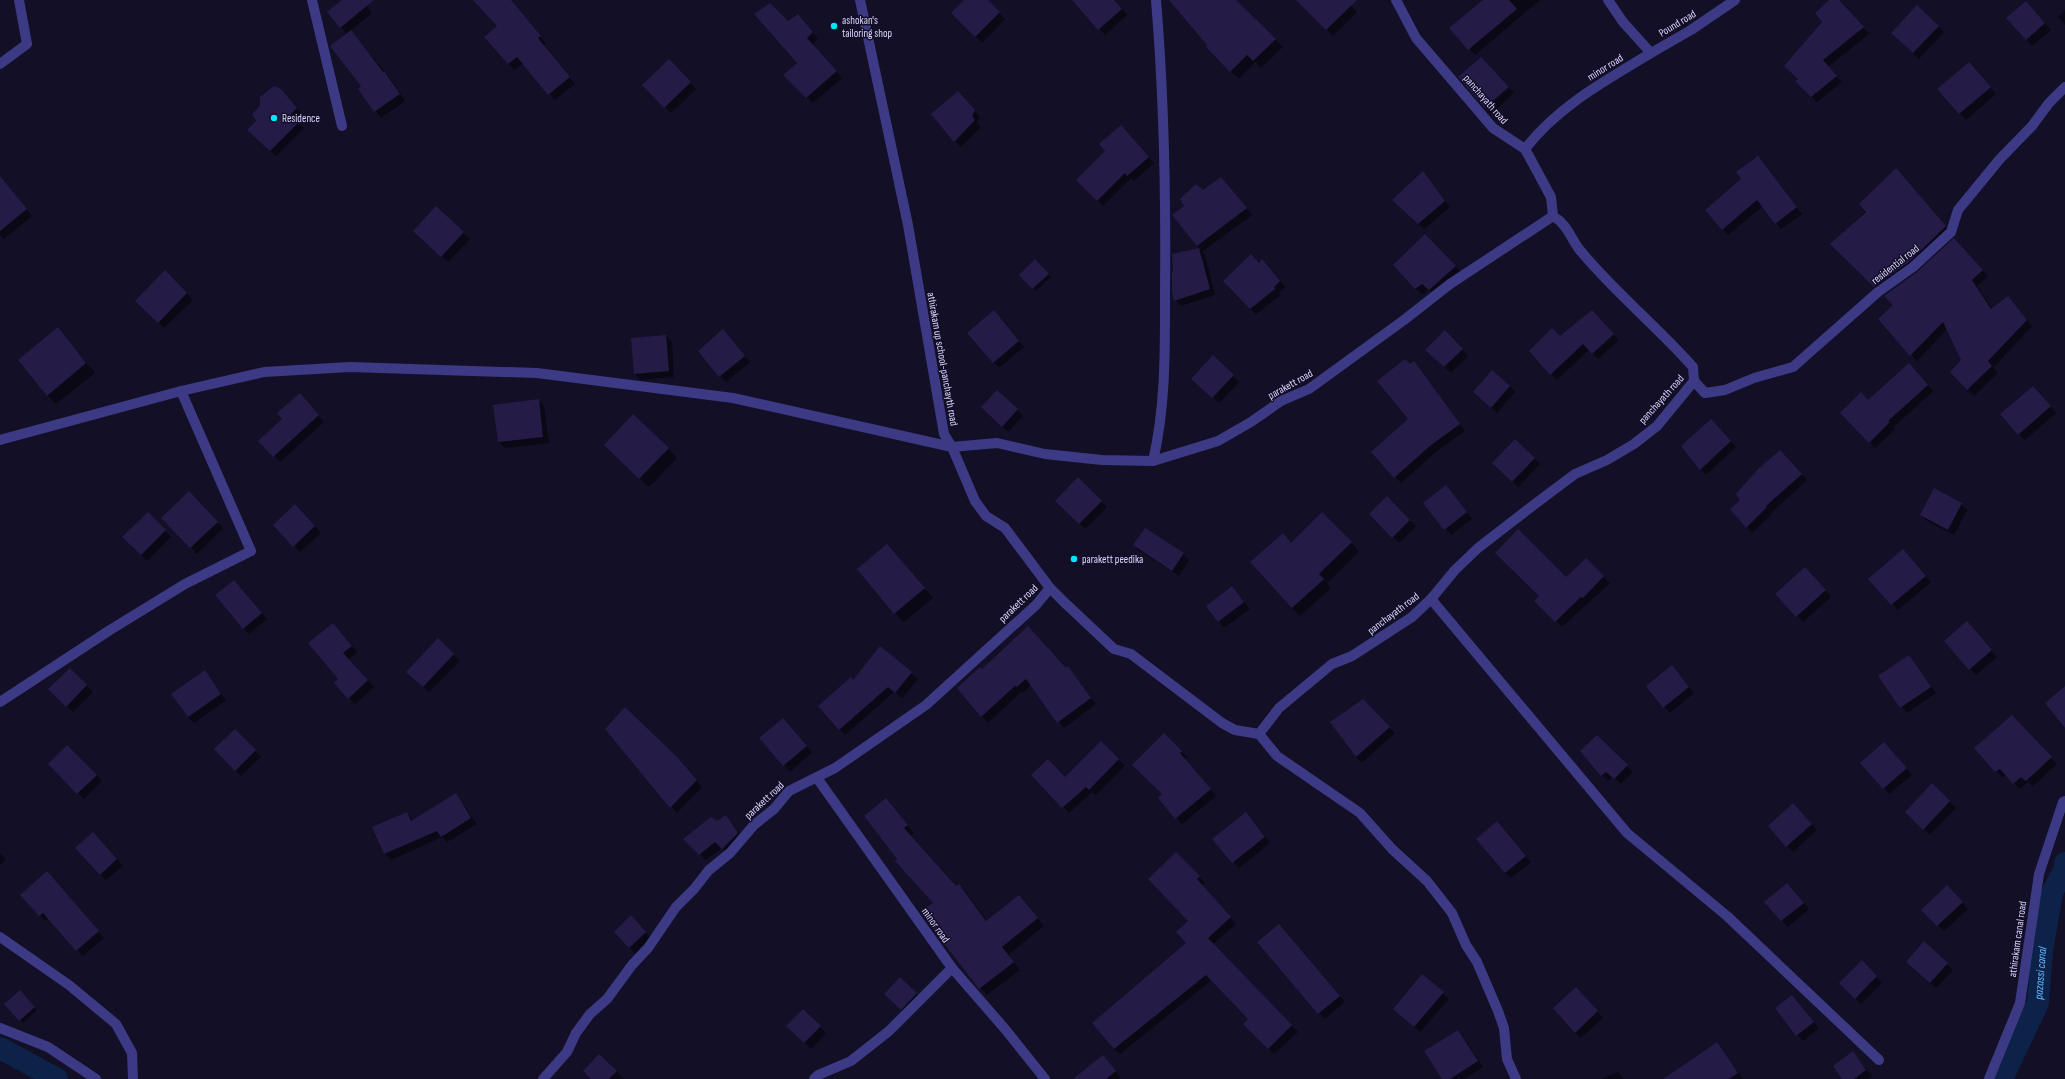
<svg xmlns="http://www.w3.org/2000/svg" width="2065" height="1079" viewBox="0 0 2065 1079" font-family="'Sofia Sans Condensed',sans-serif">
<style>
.shadow{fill:#0007}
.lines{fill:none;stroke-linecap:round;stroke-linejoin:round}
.canal{stroke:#0c2248;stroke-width:22}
.building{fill:#241b47}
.minor{stroke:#3d3a85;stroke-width:10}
.poi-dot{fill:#00e5ff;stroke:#130f26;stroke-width:1.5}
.labels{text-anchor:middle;stroke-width:3;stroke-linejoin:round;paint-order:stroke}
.poi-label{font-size:11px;fill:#d9d4ff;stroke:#130f26;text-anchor:start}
.street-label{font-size:11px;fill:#d9d4ff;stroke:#130f26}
.water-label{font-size:12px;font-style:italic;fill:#62b6ff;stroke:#130f26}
</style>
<rect width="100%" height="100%" fill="#130f26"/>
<g class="shadow">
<polygon points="343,0 361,0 372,13 350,31 390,78 405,101 381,118 359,89 363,86 347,34 328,12"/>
<polygon points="475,0 513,0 511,1 546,43 544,45 575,84 555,100 523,63 514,70 486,37 498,26"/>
<polygon points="966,0 987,0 1005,19 982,43 953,13"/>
<polygon points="1084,0 1114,0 1127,15 1105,35 1078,5"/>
<polygon points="1171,0 1234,0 1283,47 1261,68 1255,62 1239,79 1207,47 1209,45"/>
<polygon points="1313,0 1345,0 1357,12 1333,36 1305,8"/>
<polygon points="1484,0 1540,0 1475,55 1451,28"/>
<polygon points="1830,0 1838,0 1869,34 1828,67 1842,82 1817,102 1797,81 1800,79 1823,22"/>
<polygon points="1918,7 1944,32 1919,59 1898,39"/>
<polygon points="2032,8 2051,30 2032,46 2008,18"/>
<polygon points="2065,10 2065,25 2058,17"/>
<polygon points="804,21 818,39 812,45 842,78 813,103 784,75 798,63 788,22"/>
<polygon points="669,61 696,89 671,113 644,85"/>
<polygon points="1487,64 1514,93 1491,114 1460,77"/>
<polygon points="1975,69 1996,94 1966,120 1939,89"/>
<polygon points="286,96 303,115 296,121 304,128 276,156 254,136"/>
<polygon points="964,99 980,117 977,123 981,127 961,147 955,141"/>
<polygon points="1126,132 1154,163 1134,181 1131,178 1103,206 1078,180"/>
<polygon points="1763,163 1802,214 1781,229 1763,206 1728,235 1722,229"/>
<polygon points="1423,172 1450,207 1424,229 1394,200"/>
<polygon points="1902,175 1951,233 1881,292 1832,244"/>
<polygon points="0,176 32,216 4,239 0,235"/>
<polygon points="1226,184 1252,215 1202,252 1205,255 1215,295 1181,306 1175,300 1173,255 1201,249 1197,245 1185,206 1203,191"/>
<polygon points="436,207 470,239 448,262 414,231"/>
<polygon points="1424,236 1461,272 1435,295 1429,289 1422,295 1394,266"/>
<polygon points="1960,245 1988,276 1977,286 1993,310 2008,297 2032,326 1993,368 1998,373 1974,396 1952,372 1962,360 1947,329 1917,361 1911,355 1894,305 1918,273"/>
<polygon points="1035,261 1051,277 1036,291 1020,275"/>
<polygon points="1259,264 1268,267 1285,287 1279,293 1281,295 1256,314 1224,281"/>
<polygon points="165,272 193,300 164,328 137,301"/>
<polygon points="1000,317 1024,347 999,368 994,362"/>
<polygon points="1598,317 1619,340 1598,359 1589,350 1557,380 1551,374 1560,337"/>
<polygon points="58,329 95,373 56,404 47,395"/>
<polygon points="1445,332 1468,356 1451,373 1432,356"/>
<polygon points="666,336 672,342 674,377 641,380 635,374"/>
<polygon points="729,337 750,362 726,382 699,351"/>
<polygon points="1213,357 1239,382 1219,403 1199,384"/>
<polygon points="1414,362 1465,431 1437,451 1401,483 1372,452 1409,419 1411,365"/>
<polygon points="1909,364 1933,391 1894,427 1895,429 1875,448 1841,413 1868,401"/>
<polygon points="1510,386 1515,392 1497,413 1480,398"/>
<polygon points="2038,393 2056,413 2025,440 2019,434"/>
<polygon points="538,400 544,406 549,443 505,448 499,442"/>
<polygon points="306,401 324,422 280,462 260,441"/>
<polygon points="1017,410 1023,416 1008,432 988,413"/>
<polygon points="1711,421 1736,447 1706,475 1700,469"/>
<polygon points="1515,440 1540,464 1518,487 1494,463"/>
<polygon points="668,448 677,458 649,487 614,454"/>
<polygon points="1786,457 1807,480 1771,513 1772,514 1752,533 1731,509"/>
<polygon points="1078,478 1107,507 1085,529 1056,501"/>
<polygon points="1446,486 1472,519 1451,535 1424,503"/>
<polygon points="189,492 223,528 197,554 162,518"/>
<polygon points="1387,497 1416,526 1399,543 1370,514"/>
<polygon points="1961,504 1967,510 1954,535 1927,521 1921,515"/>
<polygon points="301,511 321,533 300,552 294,546"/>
<polygon points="148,514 171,537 147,561 124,537"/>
<polygon points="1322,514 1359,551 1327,583 1331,588 1300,616 1292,608 1291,544"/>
<polygon points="887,545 933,598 904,622 895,613"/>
<polygon points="1135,545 1183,554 1189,560 1179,576 1140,551"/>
<polygon points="1909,557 1931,582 1898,610 1870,579"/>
<polygon points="1586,559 1610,583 1562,627 1536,601 1566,579"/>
<polygon points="1811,574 1831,597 1803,622 1777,594"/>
<polygon points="240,587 267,619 249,634 243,628"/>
<polygon points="1232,587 1250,609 1224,628 1207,606"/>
<polygon points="1973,629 1997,657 1976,675 1970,669"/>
<polygon points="339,630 357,652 349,659 374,687 355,704 349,698 339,679"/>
<polygon points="438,640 460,661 429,692 413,678"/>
<polygon points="881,648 918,679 902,698 894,692 845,735 819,706 853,681"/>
<polygon points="1908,656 1936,693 1907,713 1879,677"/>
<polygon points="1068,668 1096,704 1064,728 1031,685 1023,693 1022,691 988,723 958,688 982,670"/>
<polygon points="70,669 93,692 73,712 50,689"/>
<polygon points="205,672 226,700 194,723 188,717"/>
<polygon points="1678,673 1694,693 1670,713 1647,687"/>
<polygon points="1363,701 1395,733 1362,763 1356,757"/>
<polygon points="783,719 812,752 790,772 761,738"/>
<polygon points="2018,723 2057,764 2033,786 2028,782 2020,789 2006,775 2002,777 1976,748"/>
<polygon points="606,729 682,764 702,787 677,813"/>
<polygon points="235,730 261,757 241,776 216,749"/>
<polygon points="1164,735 1187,757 1185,759 1216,796 1182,824 1159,798 1163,795"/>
<polygon points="1597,737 1633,772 1621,784 1613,777 1608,781 1581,752"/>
<polygon points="1101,743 1125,766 1096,795 1092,792 1069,813 1033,775 1066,779"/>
<polygon points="67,747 102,781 84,799 49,764"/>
<polygon points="1890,749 1912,775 1889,794 1884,788"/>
<polygon points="1932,785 1956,808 1930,835 1906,812"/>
<polygon points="456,795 477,824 447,842 442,837 391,860 385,854 374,828 407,813 413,821"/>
<polygon points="886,799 914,833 911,836 957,887 959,885 966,892 987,921 1019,896 1044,926 1008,955 1020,970 987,995 980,988 934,903 899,859"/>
<polygon points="1799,810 1817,830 1793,852 1787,846"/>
<polygon points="726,816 744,840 728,854 722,848 706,860 688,842"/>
<polygon points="1252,819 1270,843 1239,868 1214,839"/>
<polygon points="1503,828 1531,862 1511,878 1505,873"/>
<polygon points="99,839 123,866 106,880 100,875"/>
<polygon points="0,853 6,859 0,865"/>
<polygon points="1176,853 1205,883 1202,886 1236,924 1213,944 1298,1032 1274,1054 1245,1024 1250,1020 1212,980 1120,1054 1114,1049 1188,944 1190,921"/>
<polygon points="53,878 104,938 83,956 49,918 45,921 40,915"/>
<polygon points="1793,890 1809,909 1788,927 1766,902"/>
<polygon points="1953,893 1968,909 1944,931 1923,910"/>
<polygon points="637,923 651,938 635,953 629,947"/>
<polygon points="1285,932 1345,1002 1325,1019 1319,1013"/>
<polygon points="1924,943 1953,970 1936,988 1913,967"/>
<polygon points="1862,962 1882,983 1861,1004 1841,983"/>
<polygon points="900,978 923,1000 907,1015 885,994"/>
<polygon points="20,991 37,1010 23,1023 5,1004"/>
<polygon points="1443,993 1449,999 1420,1032 1394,1009"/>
<polygon points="1582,994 1603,1018 1581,1038 1575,1032"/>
<polygon points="1792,996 1819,1028 1803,1041 1797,1035"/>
<polygon points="803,1010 826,1033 811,1049 788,1026"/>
<polygon points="1458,1031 1463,1037 1483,1067 1465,1079 1443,1079"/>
<polygon points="1716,1043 1743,1079 1667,1079 1680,1067"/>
<polygon points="1853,1053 1872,1076 1868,1079 1844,1079"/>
<polygon points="599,1055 624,1079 592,1079"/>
<polygon points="1103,1056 1121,1077 1119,1079 1074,1079"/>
<polygon points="1618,1072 1624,1079 1601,1079"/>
</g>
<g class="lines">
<g class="canal">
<polyline points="0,1048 57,1079"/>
<path id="s1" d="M 2002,1079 L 2038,1003 L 2042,951 L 2052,893 L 2064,870 L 2065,863"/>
</g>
</g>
<g class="building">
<polygon points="342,0 374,0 340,28 327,12"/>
<polygon points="473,0 511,0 541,36 538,38 570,77 548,95 517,57 508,64 484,37 497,26"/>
<polygon points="964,0 988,0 1000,12 975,37 951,13"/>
<polygon points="1072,0 1114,0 1122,9 1098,30"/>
<polygon points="1169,0 1236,0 1276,39 1253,61 1247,55 1230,72 1206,47 1207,45"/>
<polygon points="1296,0 1357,0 1326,30"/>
<polygon points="1483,0 1509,0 1517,9 1468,50 1449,28"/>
<polygon points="1829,0 1839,0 1864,27 1823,60 1837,76 1811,97 1795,81 1798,79 1784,66 1822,22 1815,13"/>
<polygon points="2026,1 2045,23 2026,40 2006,18"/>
<polygon points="770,3 788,21 798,14 813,32 807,38 837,71 806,98 783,75 797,63 754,14"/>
<polygon points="1917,5 1939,26 1913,53 1891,33"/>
<polygon points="351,30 383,72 384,71 400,94 374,112 358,89 361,86 330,46"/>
<polygon points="1481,57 1509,87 1485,108 1458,77"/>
<polygon points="669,59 691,82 664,108 642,85"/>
<polygon points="1969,62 1991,87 1959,114 1937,89"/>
<polygon points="274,86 281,89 297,108 291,114 299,122 270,151 247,130 256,121 252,114 260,106 260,97"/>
<polygon points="958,91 975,110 972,116 975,120 954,142 931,114"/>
<polygon points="1121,125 1149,157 1127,176 1125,173 1097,201 1076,180 1105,151 1099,144"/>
<polygon points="1758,156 1797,207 1775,224 1757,200 1722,230 1705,210 1741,179 1736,172"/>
<polygon points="1896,168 1946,226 1909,262 1874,287 1830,244 1866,212 1859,204"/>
<polygon points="1423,171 1445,201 1418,224 1392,200"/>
<polygon points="0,176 27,209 0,231"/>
<polygon points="1221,177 1247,208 1197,246 1172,215 1184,206 1180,199 1196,184 1203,190"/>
<polygon points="436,206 464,232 441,257 413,231"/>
<polygon points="1425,234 1456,266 1429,290 1422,284 1415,289 1393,265"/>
<polygon points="1954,238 1983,270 1972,280 1991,309 2008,296 2027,320 1988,361 1992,366 1967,390 1950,372 1961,360 1943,322 1910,356 1878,319 1893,305 1884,296 1917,272"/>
<polygon points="1199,248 1210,289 1174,301 1172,292 1172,272 1173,271 1172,254"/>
<polygon points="1251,254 1259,263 1262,259 1280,281 1274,287 1275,289 1250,309 1223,281"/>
<polygon points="1035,259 1049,274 1032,289 1019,275"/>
<polygon points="165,270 187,293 158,323 135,301"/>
<polygon points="994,310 1019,341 993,363 967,333"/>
<polygon points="1592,310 1614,334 1592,354 1583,344 1550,375 1529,351 1552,328 1560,336"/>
<polygon points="58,327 86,363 47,396 18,360"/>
<polygon points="723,329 745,356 719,377 698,351"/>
<polygon points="1445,330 1463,349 1444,367 1425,350"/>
<polygon points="666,335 669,371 634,374 631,338"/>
<polygon points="1213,355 1234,375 1212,398 1191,379"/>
<polygon points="1405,359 1410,364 1414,361 1460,424 1431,445 1394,478 1371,452 1408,419 1377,381"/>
<polygon points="1909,363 1928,385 1888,421 1890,422 1869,443 1840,413 1861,392 1868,400"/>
<polygon points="1492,370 1510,386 1491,408 1473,392"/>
<polygon points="2033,386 2051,406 2018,435 2000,414"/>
<polygon points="997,390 1018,409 1002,427 981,407"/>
<polygon points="300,393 319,415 273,457 258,441 282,419 277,413"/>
<polygon points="539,399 543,437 498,442 493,405"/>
<polygon points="633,414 669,448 639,479 604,445"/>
<polygon points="1711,419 1731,441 1700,470 1681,446"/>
<polygon points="1515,439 1535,458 1512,482 1492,463"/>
<polygon points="1780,450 1802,474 1766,506 1767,507 1746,528 1730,509 1740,500 1736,494 1757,470"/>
<polygon points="1078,477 1102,501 1079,524 1055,501"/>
<polygon points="1446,485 1467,512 1444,530 1423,503"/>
<polygon points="1934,488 1962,503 1948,530 1920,515"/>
<polygon points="189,491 218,522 190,548 161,518"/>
<polygon points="1387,496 1410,520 1392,538 1369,514"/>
<polygon points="295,504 315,526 293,547 273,525"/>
<polygon points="148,512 166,530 141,555 122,537"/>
<polygon points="1322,512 1352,542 1319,574 1324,579 1292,608 1250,562 1283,533 1291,543"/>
<polygon points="1145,528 1184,553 1172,571 1133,545"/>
<polygon points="1518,529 1566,577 1586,558 1604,576 1583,598 1581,597 1555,622 1534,601 1539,596 1495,553"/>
<polygon points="887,544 925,588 894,614 857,569"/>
<polygon points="1903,549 1926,576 1891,605 1868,579"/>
<polygon points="1805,567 1826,590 1796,617 1775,594"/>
<polygon points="234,580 262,613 243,629 215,595"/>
<polygon points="1232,586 1244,602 1218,622 1206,606"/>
<polygon points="1967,621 1992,650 1969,670 1944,641"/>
<polygon points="333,623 352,646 343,653 368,680 348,699 334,683 338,679 308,643"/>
<polygon points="1028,626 1066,668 1068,666 1091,698 1057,723 1026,679 1017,687 1015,686 981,717 957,688 980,667 982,669"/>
<polygon points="438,638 454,654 423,687 406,672"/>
<polygon points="880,646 912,672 895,693 888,687 839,730 818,706 851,677 853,680"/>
<polygon points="1909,655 1931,687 1900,708 1878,676"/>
<polygon points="1672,665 1689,687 1663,708 1646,686"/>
<polygon points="70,668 87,685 66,707 48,689"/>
<polygon points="205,670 221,694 188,717 171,694"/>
<polygon points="2065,686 2065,728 2045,703"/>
<polygon points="1363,699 1390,727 1356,757 1330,722"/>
<polygon points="625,707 677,757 697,780 670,808 605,729"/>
<polygon points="2012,715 2052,757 2026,781 2021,777 2013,784 2000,769 1995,772 1974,748"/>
<polygon points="783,718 807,746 783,766 759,738"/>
<polygon points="235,729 256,750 235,771 214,749"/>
<polygon points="1164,733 1182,751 1180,753 1211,789 1175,819 1158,798 1162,794 1132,765"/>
<polygon points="1597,735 1628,765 1614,779 1606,772 1601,776 1580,751"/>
<polygon points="1101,741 1119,759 1089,790 1086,787 1062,808 1031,775 1048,759 1065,777"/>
<polygon points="1884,742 1907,768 1883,789 1860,763"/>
<polygon points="67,745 97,775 77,794 48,764"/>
<polygon points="1932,783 1950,801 1923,830 1905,812"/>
<polygon points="456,793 471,818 441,837 437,831 384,854 372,827 407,812 411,821"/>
<polygon points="886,798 908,825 904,828 956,886 959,884 986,921 1019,895 1038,918 1002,947 1014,962 979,989 920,912 933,903 895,861 897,859 864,816"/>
<polygon points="1793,803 1812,824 1786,847 1768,826"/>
<polygon points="1246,812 1265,837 1232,863 1212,839"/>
<polygon points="726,815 738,833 722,849 715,842 699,855 683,839 711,817 717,821"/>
<polygon points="1497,821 1526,856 1505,873 1476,839"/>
<polygon points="93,832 117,859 100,875 75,848"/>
<polygon points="1176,852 1200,876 1197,879 1231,917 1208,938 1292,1025 1268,1049 1243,1024 1248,1019 1206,975 1114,1049 1092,1023 1186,943 1176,932 1188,921 1148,879"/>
<polygon points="47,871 99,931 76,951 43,913 39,916 20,895"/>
<polygon points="1787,883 1804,903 1781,921 1764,902"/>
<polygon points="1947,885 1963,902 1937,926 1921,910"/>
<polygon points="631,915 646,932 629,948 614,932"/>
<polygon points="1279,924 1340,996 1318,1014 1257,942"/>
<polygon points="1924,941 1948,963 1930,983 1906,962"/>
<polygon points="1862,960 1877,976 1855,999 1839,983"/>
<polygon points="1422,974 1444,992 1414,1027 1393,1009"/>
<polygon points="900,977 917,993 901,1010 884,994"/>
<polygon points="1576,987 1598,1011 1575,1033 1553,1008"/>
<polygon points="20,990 35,1007 19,1021 4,1004"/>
<polygon points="1792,995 1814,1022 1796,1036 1775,1008"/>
<polygon points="803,1009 821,1026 804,1043 786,1026"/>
<polygon points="1458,1030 1478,1061 1450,1079 1442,1079 1424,1051"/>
<polygon points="1717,1042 1738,1073 1729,1079 1663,1079"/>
<polygon points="1853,1051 1866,1070 1854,1079 1842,1079 1833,1066"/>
<polygon points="599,1054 617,1071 609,1079 591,1079 583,1071"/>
<polygon points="1103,1055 1116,1071 1106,1079 1073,1079"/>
</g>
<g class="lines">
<g class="minor">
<polyline points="312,0 342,126"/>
<polyline points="860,0 908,225 944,434 952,447 975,501 986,516 1005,528 1050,588 1064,602 1114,649 1131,654 1222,723 1235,730 1259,734 1277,756 1360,813 1392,849 1427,881 1452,913 1466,945 1477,962 1498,1011 1504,1028 1507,1059 1516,1079"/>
<polyline points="1651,53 1691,30 1735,0"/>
<polyline points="0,64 27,44 19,0"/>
<path d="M 1525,149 C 1558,106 1605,81 1651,53 L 1623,22 L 1608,0"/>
<polyline points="1694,381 1705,393 1725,390 1754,378 1793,367 1878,292 1913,267 1951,232 1958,210 1999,160 2032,126 2049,103 2065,87"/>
<polyline points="0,440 181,391"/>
<path d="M 1153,461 C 1166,406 1165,346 1165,290 C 1166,193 1164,96 1156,0"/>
<polyline points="1431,599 1627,833 1727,916 1879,1060"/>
<polyline points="0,702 110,630 185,584 251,551 181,391 264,372 350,367 537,373 733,398 952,447 997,443 1045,454 1102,460 1153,461 1218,441 1251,422 1281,401 1309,389 1404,320 1450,284 1553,216"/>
<path d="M 1259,734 L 1279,708 L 1332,664 L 1352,656 L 1412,617 L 1431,599 L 1455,570 L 1478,548 L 1531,507 L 1575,474 L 1607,460 L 1634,444 L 1657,426 L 1694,381 L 1693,367 C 1657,326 1614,292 1579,249 C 1570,237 1567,224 1553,216 L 1551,197 L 1525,149 L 1493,128 L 1416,38 L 1396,0"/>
<polyline points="817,778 952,968 1005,1029 1045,1079"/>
<polyline points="0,937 69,985 116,1024 132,1053 133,1079"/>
<polyline points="0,1028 48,1047 96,1079"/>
<polyline points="543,1079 567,1052 576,1033 590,1014 607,999 632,965 648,948 676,907 694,889 709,870 730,853 754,825 774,809 789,791 835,768 926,705 1036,605 1050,588"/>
<polyline points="814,1079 818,1075 851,1061 889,1031 952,968"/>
<polyline points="1989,1079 2020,1003 2039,874 2063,802 2065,801"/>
</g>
</g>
<g class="poi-dot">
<circle cx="834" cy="26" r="4"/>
<circle cx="274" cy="118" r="4"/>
<circle cx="1074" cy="559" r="4"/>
</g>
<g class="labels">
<g class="poi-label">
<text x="842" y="24">ashokan's<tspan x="842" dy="13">tailoring shop</tspan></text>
<text x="282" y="122">Residence</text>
<text x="1082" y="563">parakett peedika</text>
</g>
<g class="street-label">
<text transform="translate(1677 23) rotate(-31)" y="4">Pound road</text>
<text transform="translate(1605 67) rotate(-32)" y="4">minor road</text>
<text transform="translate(1486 99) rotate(49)" y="4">panchayath road</text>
<text transform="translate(1895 264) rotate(-38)" y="4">residential road</text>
<text transform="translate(943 359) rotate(80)" y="4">athirakam up school-panchayth road</text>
<text transform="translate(1290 384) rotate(-29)" y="4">parakett road</text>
<text transform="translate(1661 399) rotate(-48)" y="4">panchayath road</text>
<text transform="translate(1018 603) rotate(-44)" y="4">parakett road</text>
<text transform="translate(1393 613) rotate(-37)" y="4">panchayath road</text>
<text transform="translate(764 800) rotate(-43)" y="4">parakett road</text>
<text transform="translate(936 925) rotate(55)" y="4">minor road</text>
<text transform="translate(2017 939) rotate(-82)" y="4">athirakam canal road</text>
</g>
<g class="water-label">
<text dy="4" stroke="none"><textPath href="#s1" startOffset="114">pazassi canal</textPath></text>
</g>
</g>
</svg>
